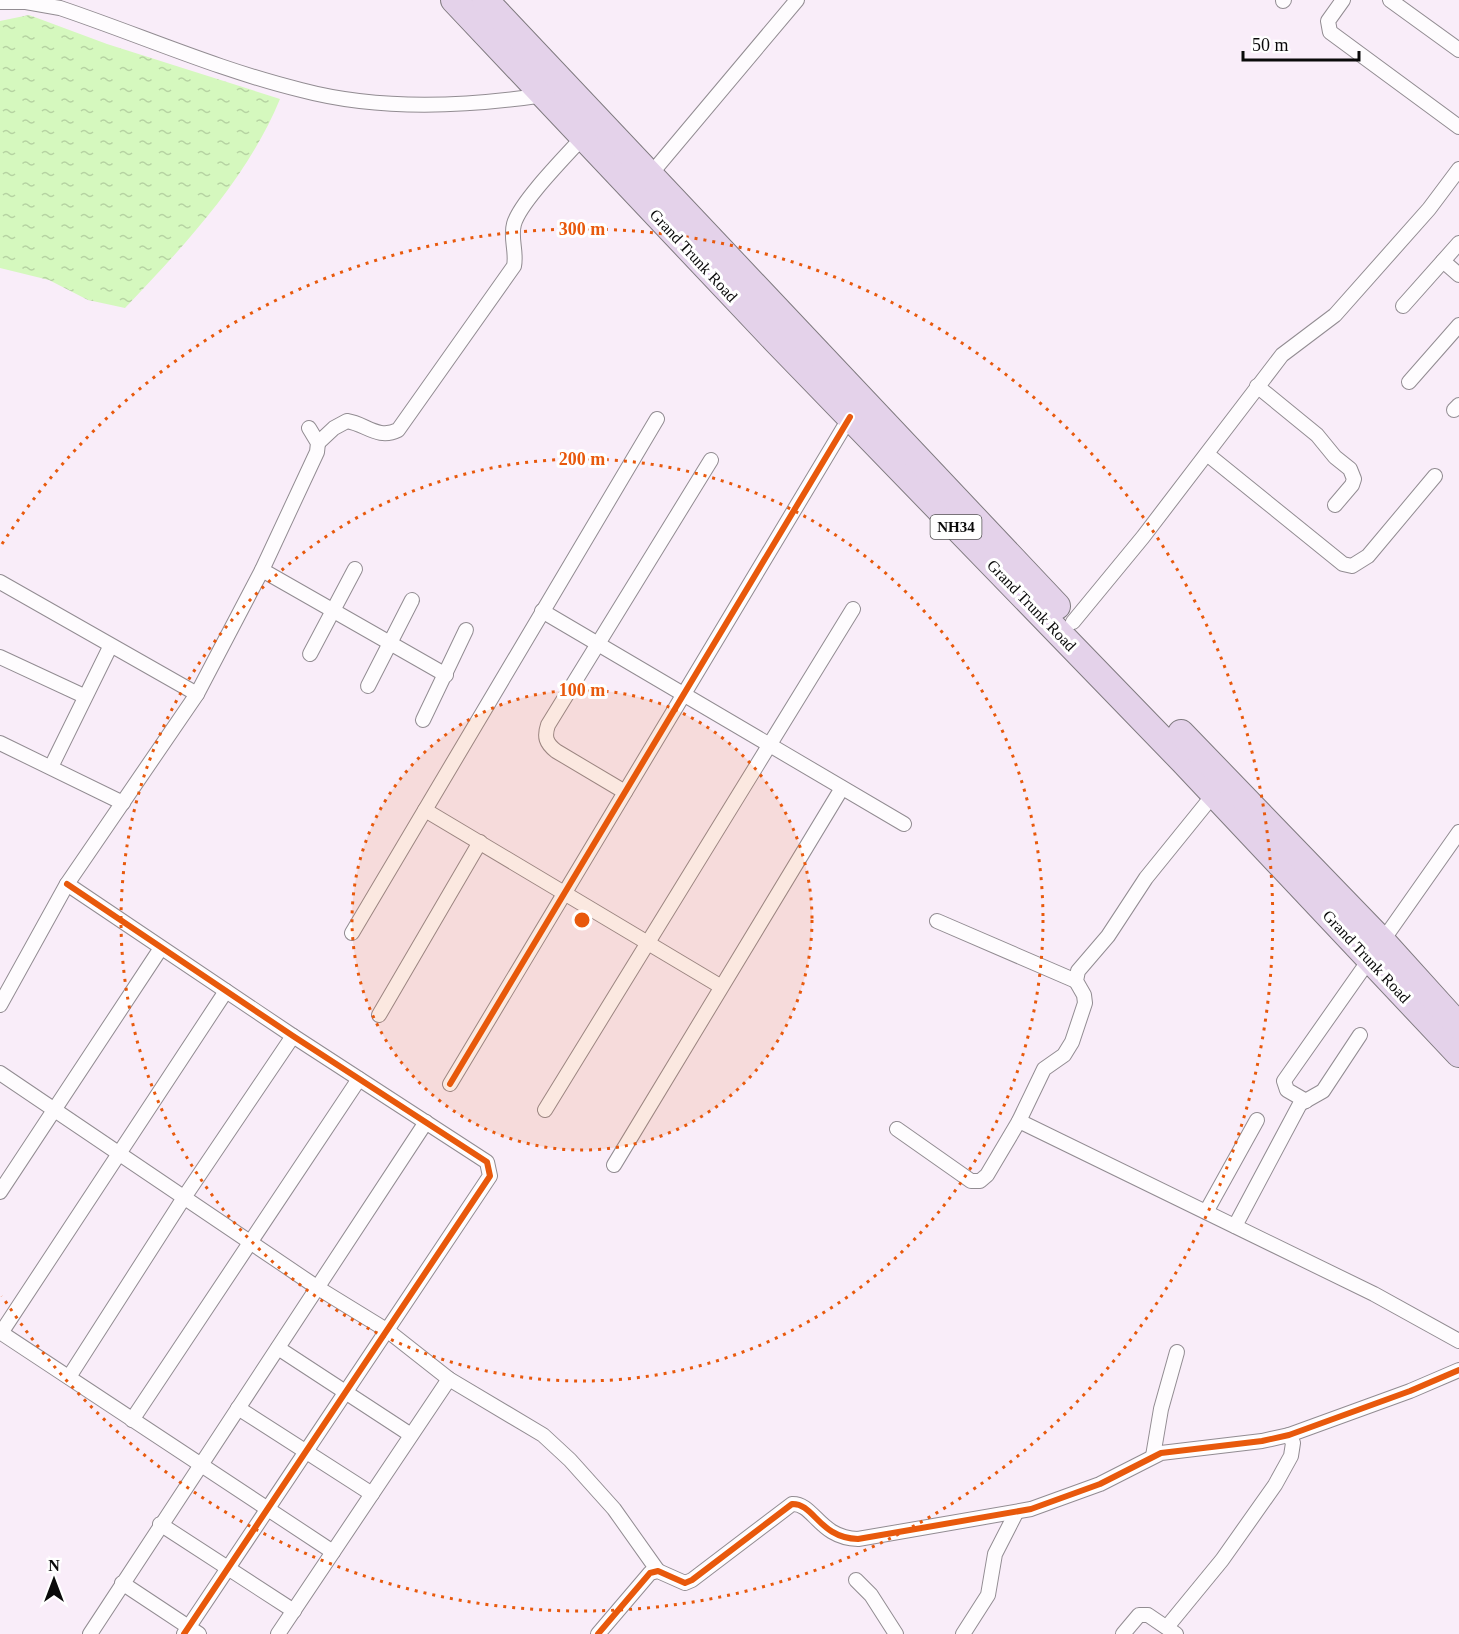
<svg xmlns="http://www.w3.org/2000/svg" width="1459" height="1634" viewBox="0 0 1459 1634" font-family="Georgia,serif">
<style>
.water{fill:url(#water-ripples)}
.lines{fill:none;stroke-linecap:round;stroke-linejoin:round}
.street-casing{stroke:#928c92;stroke-width:16}
.highway-casing{stroke:#7f7a7f;stroke-width:28}
.street{stroke:#fefcfe;stroke-width:14}
.highway{stroke:#e4d2ea;stroke-width:26}
.cycleway-casing{stroke:#fff;stroke-width:10}
.cycleway{stroke:#e8590c;stroke-width:6}
.ring{fill:none;stroke:#e8590c;stroke-width:3;stroke-dasharray:3 6}
.labels{text-anchor:middle;stroke-width:6;stroke-linejoin:round;paint-order:stroke}
.shield{fill:#fff;stroke:#545454;stroke-width:1.5}
.shield-label{font-size:15px;font-weight:bold;fill:#0a0a0a}
.street-label{font-size:16px;fill:#0a0a0a;stroke:#fff}
.centre{fill:#e8590c;stroke:#fff;stroke-width:3}
.ring-label{font-size:18px;text-anchor:middle;font-weight:bold;fill:#e8590c;stroke:#fff;stroke-width:6;stroke-linejoin:round;paint-order:stroke}
</style>
<defs>
<pattern id="water-ripples" width="26" height="14" patternUnits="userSpaceOnUse" patternTransform="scale(1.5)"><rect width="26" height="14" fill="#d5f8be"/><path d="M2 4q2-2 4 0t4 0M15 11q2-2 4 0t4 0" fill="none" stroke="#b6d3a2"/></pattern>
</defs>
<rect width="100%" height="100%" fill="#f9edf9"/>
<path class="water" d="M 29,15 L 107,44 L 280,99 C 247,179 184,246 125,308 L 88,300 L 49,280 L 0,268 L 0,21 Z"/>
<g class="lines">
<g class="street-casing">
<g id="street">
<polyline points="1343,0 1328,21 1330,32 1459,127"/>
<polyline points="1390,0 1459,50"/>
<polyline points="1283,1 1284,0"/>
<path d="M 0,2 L 26,2 L 60,8 C 140,35 219,70 301,90 C 380,111 465,107 544,95"/>
<polyline points="650,175 797,0"/>
<polyline points="1443,261 1459,275"/>
<polyline points="1403,306 1459,243"/>
<polyline points="1409,382 1459,325"/>
<polyline points="1257,386 1317,435 1335,457 1350,469 1354,479 1352,485 1335,505"/>
<polyline points="1454,410 1459,405"/>
<path d="M 318,443 L 334,428 L 347,421 C 366,424 378,440 398,430 L 514,266 C 517,252 510,238 514,224 C 520,202 566,156 583,137"/>
<polyline points="1207,454 1343,564 1352,566 1368,556 1435,476"/>
<polyline points="262,570 446,675"/>
<polyline points="0,582 197,694"/>
<polyline points="542,611 904,824"/>
<polyline points="1073,622 1143,537 1282,355 1335,315 1429,209 1459,169"/>
<polyline points="310,654 355,569"/>
<polyline points="0,657 84,696"/>
<polyline points="368,686 412,600"/>
<polyline points="423,720 466,630"/>
<polyline points="0,743 123,803"/>
<polyline points="51,767 110,647"/>
<path d="M 625,792 L 556,751 C 546,743 544,737 548,725 L 711,460"/>
<polyline points="425,810 720,986"/>
<polyline points="67,884 293,1036 487,1162 490,1176 184,1634"/>
<polyline points="937,921 1076,981"/>
<polyline points="352,933 657,419"/>
<polyline points="0,1005 67,884 197,694 262,570 317,452 318,443 309,428"/>
<polyline points="379,1015 480,842"/>
<polyline points="0,1073 318,1288 388,1331 449,1379 543,1435 570,1460 614,1509 658,1571"/>
<polyline points="450,1084 850,417"/>
<polyline points="1306,1101 1287,1090 1284,1081 1459,832"/>
<polyline points="545,1110 853,609"/>
<polyline points="1019,1121 1374,1294 1459,1341"/>
<polyline points="897,1129 971,1181 980,1181 987,1175 1019,1121 1044,1069 1064,1055 1072,1042 1085,1003 1084,995 1076,981 1078,971 1108,936 1146,878 1214,794"/>
<polyline points="614,1165 842,788"/>
<polyline points="0,1192 161,948"/>
<polyline points="1206,1212 1257,1120"/>
<polyline points="1235,1226 1300,1104 1323,1091 1360,1035"/>
<polyline points="0,1332 333,1552"/>
<polyline points="1,1333 226,991"/>
<polyline points="278,1348 411,1435"/>
<polyline points="69,1377 185,1196 293,1036"/>
<polyline points="238,1408 372,1494"/>
<polyline points="132,1420 359,1079"/>
<polyline points="1153,1456 1161,1409 1177,1352"/>
<polyline points="160,1524 294,1611"/>
<polyline points="856,1580 871,1595 896,1634"/>
<polyline points="122,1583 199,1634"/>
<polyline points="1167,1627 1222,1560 1275,1485 1291,1456 1293,1443 1289,1435"/>
<polyline points="90,1634 426,1122"/>
<polyline points="278,1634 449,1379"/>
<path d="M 598,1634 L 650,1573 L 658,1571 L 685,1583 L 692,1580 L 792,1504 C 814,1503 819,1538 858,1539 L 1031,1509 L 1100,1484 L 1161,1453 L 1262,1441 L 1289,1435 L 1410,1391 L 1459,1370"/>
<polyline points="963,1634 988,1595 995,1554 1016,1513"/>
<polyline points="1123,1634 1139,1615 1148,1615 1176,1634"/>
</g>
</g>
<g class="highway-casing">
<g id="highway">
<polyline points="454,0 777,342 1183,761 1459,1054"/>
<polyline points="485,0 1057,606"/>
<polyline points="1181,733 1383,942 1459,1026"/>
</g>
</g>
<use href="#street" class="street"/>
<use href="#highway" class="highway"/>
<g class="cycleway-casing">
<g id="cycleway">
<polyline points="67,884 293,1036 487,1162 490,1176 184,1634"/>
<polyline points="450,1084 850,417"/>
<path d="M 598,1634 L 650,1573 L 658,1571 L 685,1583 L 692,1580 L 792,1504 C 814,1503 819,1538 858,1539 L 1031,1509 L 1100,1484 L 1161,1453 L 1262,1441 L 1289,1435 L 1410,1391 L 1459,1370"/>
</g>
</g>
<use href="#cycleway" class="cycleway"/>
</g>
<circle cx="582" cy="920" r="230" fill="#e8590c" fill-opacity=".12"/>
<g class="ring">
<circle cx="582" cy="920" r="230"/>
<circle cx="582" cy="920" r="461"/>
<path d="M2 544A691 691 0 1 1 2 1296"/>
</g>
<g class="labels">
<rect class="shield" x="930.5" y="515" width="51" height="24" rx="4.5"/>
<g class="shield-label">
<text x="956" y="532">NH34</text>
</g>
<g class="street-label">
<text transform="translate(694 255) rotate(47)" y="6">Grand Trunk Road</text>
<text transform="translate(1032 605) rotate(46)" y="6">Grand Trunk Road</text>
<text transform="translate(1367 956) rotate(47)" y="6">Grand Trunk Road</text>
</g>
</g>
<circle cx="582" cy="920" r="9" class="centre"/>
<g class="ring-label">
<text x="582" y="235">300 m</text>
<text x="582" y="465">200 m</text>
<text x="582" y="696">100 m</text>
</g>
<g transform="translate(54 1580)" stroke="#ffffff" stroke-width="4.5" paint-order="stroke">
<path d="M0-4.5L10 22L0 15L-10 22Z" fill="#0a0a0a"/>
<text y="-9" font-size="16" font-weight="bold" text-anchor="middle" fill="#0a0a0a">N</text>
</g>
<path d="M1243 51v9h116v-9" fill="none" stroke="#0a0a0a" stroke-width="3"/>
<text x="1252" y="51" font-size="18" fill="#0a0a0a" stroke="#ffffff" stroke-width="4.5" paint-order="stroke">50 m</text>
</svg>
